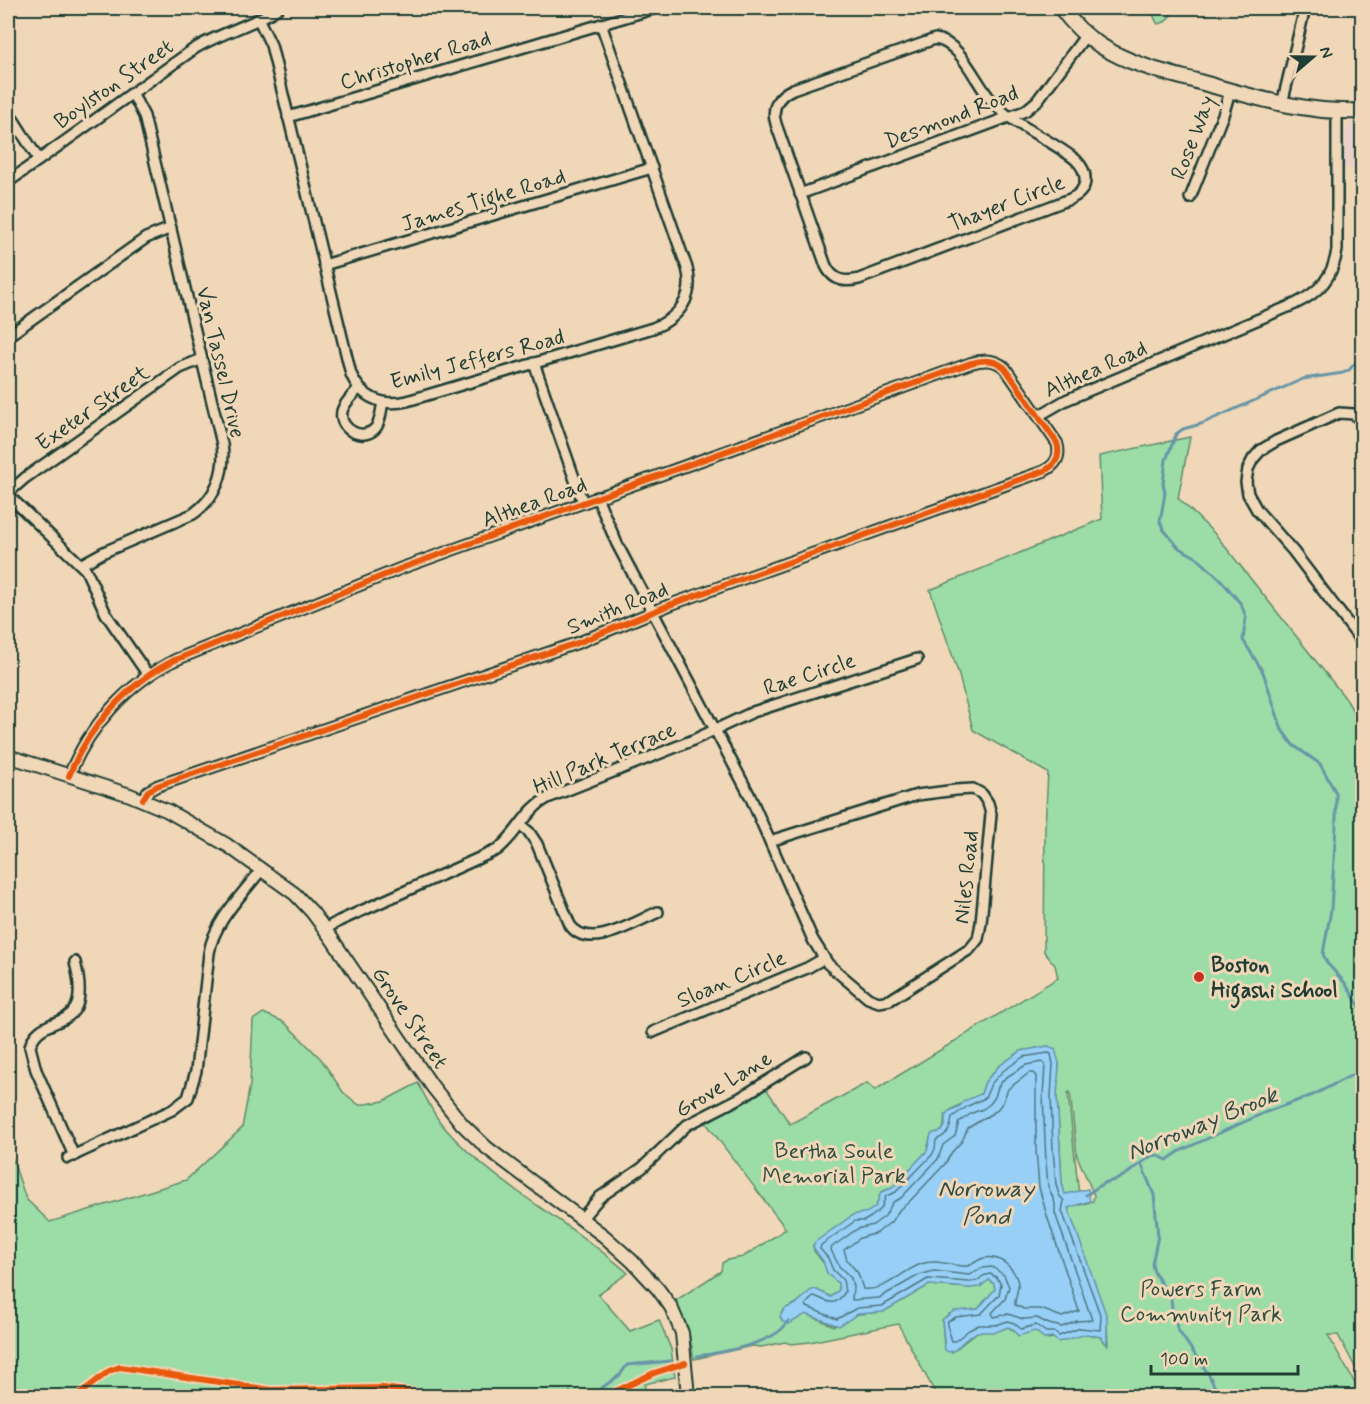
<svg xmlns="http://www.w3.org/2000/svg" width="1370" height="1404" viewBox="0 0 1370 1404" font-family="Mynerve,sans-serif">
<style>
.built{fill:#e9d1c9}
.green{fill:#9cdca6;stroke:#5e8c6d;stroke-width:1.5;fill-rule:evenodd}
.water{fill:#97cff6;stroke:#6795a8;stroke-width:1.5}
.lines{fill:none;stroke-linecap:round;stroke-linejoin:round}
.shore{stroke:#4f7782;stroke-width:1.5}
.stream{stroke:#6795a8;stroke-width:3}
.minor-casing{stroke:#1f3d34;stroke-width:14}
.tertiary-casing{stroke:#1f3d34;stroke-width:16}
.secondary-casing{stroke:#1f3d34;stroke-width:18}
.minor{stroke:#f0d7b7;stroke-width:9}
.tertiary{stroke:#f0d7b7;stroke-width:12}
.secondary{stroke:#f0d7b7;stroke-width:14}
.cycleway-casing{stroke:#f0d7b7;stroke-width:10}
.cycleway{stroke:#e8590c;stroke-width:6}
.poi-dot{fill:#c8321e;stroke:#f0d7b7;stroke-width:2}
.labels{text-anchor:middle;stroke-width:6;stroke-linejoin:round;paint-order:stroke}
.street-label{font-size:22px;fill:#1f3d34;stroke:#f0d7b7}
.poi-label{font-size:22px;font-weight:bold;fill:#1f3d34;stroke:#f0d7b7;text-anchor:start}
.park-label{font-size:22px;fill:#2c4d3f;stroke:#f0d7b7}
.water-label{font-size:24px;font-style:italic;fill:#2b4c47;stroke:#f0d7b7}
</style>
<rect width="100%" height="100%" fill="#f0d7b7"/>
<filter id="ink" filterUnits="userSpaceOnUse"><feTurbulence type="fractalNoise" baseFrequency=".0167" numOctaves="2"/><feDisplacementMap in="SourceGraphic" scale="12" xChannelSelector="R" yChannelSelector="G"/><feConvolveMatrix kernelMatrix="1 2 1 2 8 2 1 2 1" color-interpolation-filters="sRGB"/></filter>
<g filter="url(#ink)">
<polygon class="built" points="1362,121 1362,168 1344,168 1345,131 1352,122"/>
<g class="green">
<path d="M 1149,8 L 1177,8 L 1165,22 L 1158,24 C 1153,19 1154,12 1149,8 Z"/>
<path d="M 1190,437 L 1178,498 L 1216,535 L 1346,699 L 1362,726 L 1362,1380 L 1338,1335 L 1328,1335 L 1362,1396 L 937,1396 L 898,1324 L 810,1342 L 791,1344 L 785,1342 L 761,1347 L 752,1346 L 694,1359 L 688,1328 L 675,1301 L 721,1271 L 722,1263 L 727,1260 L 743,1257 L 786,1229 L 706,1123 L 765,1087 L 790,1124 L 867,1083 L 875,1090 L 1058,978 L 1055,965 L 1044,952 L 1045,826 L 1048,773 L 973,730 L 958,672 L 930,590 L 1102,519 L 1099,456 ZM 1048,1046 L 1059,1063 L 1057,1096 L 1062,1183 L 1068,1208 L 1101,1302 L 1107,1327 L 1108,1344 L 1103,1342 L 1101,1337 L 1087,1334 L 1046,1339 L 1035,1331 L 1015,1332 L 1008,1327 L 1000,1330 L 977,1332 L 952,1352 L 944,1346 L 942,1320 L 949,1314 L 978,1309 L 995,1289 L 994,1284 L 989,1280 L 970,1288 L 929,1285 L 883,1312 L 858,1314 L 834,1326 L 806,1314 L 803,1314 L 792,1322 L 781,1313 C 786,1307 792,1306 798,1302 C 805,1298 807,1292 815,1289 L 831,1297 L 839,1290 L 838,1283 L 827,1273 L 825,1265 L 814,1251 L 813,1245 L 853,1215 L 868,1213 L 876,1206 L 881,1192 L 892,1188 L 927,1151 L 930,1138 L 934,1133 L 942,1131 C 946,1125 942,1118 947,1113 C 954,1106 973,1100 981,1094 L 985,1082 L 999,1066 L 1021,1051 ZM 1070,1092 L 1077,1156 L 1094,1195 L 1093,1201 L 1080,1205 L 1068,1093 Z"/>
<path d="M 263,1013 L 284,1022 L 321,1059 L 343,1092 L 359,1105 L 384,1101 L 418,1083 C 426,1097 433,1115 444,1127 C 494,1185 571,1222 628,1273 L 598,1294 L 630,1331 L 659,1320 L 671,1349 L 675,1377 L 645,1384 L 644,1396 L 574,1396 L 569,1391 L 573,1396 L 8,1396 L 8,1146 L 26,1199 L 50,1222 L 186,1180 L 242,1128 L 250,1085 L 253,1020 Z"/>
</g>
<polygon class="water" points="1048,1046 1055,1049 1059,1063 1057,1096 1062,1183 1065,1194 1088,1189 1090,1201 1068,1208 1107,1317 1107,1345 1101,1337 1087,1334 1058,1342 1052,1337 1044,1338 1035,1331 1018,1336 1013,1329 1008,1327 996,1332 977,1332 965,1340 955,1350 949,1352 945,1350 942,1320 954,1311 978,1309 995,1289 994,1284 989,1280 980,1287 970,1288 929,1285 883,1312 858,1314 839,1326 806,1314 789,1324 783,1322 780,1317 784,1309 796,1304 810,1291 815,1289 831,1297 839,1290 838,1283 827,1273 823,1261 813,1247 815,1242 853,1215 868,1212 876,1206 881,1192 892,1188 927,1151 931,1134 942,1131 945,1126 945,1117 948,1112 960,1106 964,1101 981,1094 985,1082 999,1066 1021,1051"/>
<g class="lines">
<g class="shore">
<path d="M 1048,1053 L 1051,1054 L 1053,1064 L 1051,1096 L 1053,1150 L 1056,1184 L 1059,1195 L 1064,1201 L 1062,1211 L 1101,1317 L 1100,1330 L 1080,1328 L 1059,1336 L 1054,1332 L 1046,1332 L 1036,1325 L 1021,1329 L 1014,1323 L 1008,1321 L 996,1325 L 979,1325 L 969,1330 L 955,1341 L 952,1341 L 947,1325 L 948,1321 L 956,1317 L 981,1314 L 999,1295 L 1001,1284 L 996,1277 L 990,1274 L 983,1276 L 977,1281 L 969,1282 L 928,1279 L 882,1306 L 857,1308 L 837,1319 L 807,1307 L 806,1304 L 814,1296 C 828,1301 834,1309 845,1292 L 843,1280 L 833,1270 L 828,1258 L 820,1249 L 821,1245 L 855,1221 L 864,1221 L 871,1217 L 881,1209 L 886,1196 L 896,1192 L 932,1155 L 935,1149 L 936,1140 C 949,1134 950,1130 952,1117 L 968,1106 L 985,1098 L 991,1084 L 1003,1071 L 1023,1057 Z"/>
<polygon points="1042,1062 1045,1065 1043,1096 1046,1162 1048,1186 1055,1203 1055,1213 1092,1320 1077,1321 1062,1327 1049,1324 1037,1318 1023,1319 1008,1314 994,1317 992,1313 1005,1299 1009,1287 1004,1275 992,1267 982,1268 969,1275 934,1271 919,1275 879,1298 852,1300 853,1287 851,1278 839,1266 831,1250 832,1247 857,1229 873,1225 885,1216 893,1202 901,1198 938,1159 943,1145 955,1136 959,1122 972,1113 983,1109 990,1104 995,1097 998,1087 1005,1078 1026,1065"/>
<path d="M 1029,1073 L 1033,1073 L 1036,1076 L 1036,1150 L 1039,1187 L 1047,1216 L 1079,1311 L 1062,1317 L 1041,1309 L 1024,1309 L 1015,1305 C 1014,1299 1019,1291 1018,1283 C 1015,1268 1000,1255 984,1258 C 978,1259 973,1265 967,1266 C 952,1267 937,1258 921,1264 C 901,1271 886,1292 863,1289 L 858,1273 L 847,1260 L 844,1250 L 860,1238 L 877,1233 L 891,1222 L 900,1209 L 908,1203 L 945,1164 L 952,1152 L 962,1141 L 968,1128 L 996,1111 L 1003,1102 L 1008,1089 Z"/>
</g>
<g class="stream">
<polyline points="1358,360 1349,370 1343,373 1303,379 1201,424 1183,429 1176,434 1166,460 1163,484 1165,493 1160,522 1164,530 1179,548 1196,557 1220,579 1241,604 1246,617 1243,640 1263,672 1282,730 1293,745 1320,764 1336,793 1336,825 1331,910 1323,954 1327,963 1345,983 1362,1010"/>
<polyline points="1141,1163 1154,1195 1158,1236 1152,1264 1154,1272 1171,1299 1172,1308 1178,1330 1209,1375 1219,1396"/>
<polyline points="1086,1195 1104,1183 1118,1179 1128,1173 1151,1156 1157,1155 1167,1160 1180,1151 1266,1112 1313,1095 1362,1070"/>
<path d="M 697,1356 C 720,1353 778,1343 788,1321"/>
<polyline points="595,1396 600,1389 620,1375 627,1365 671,1361"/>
</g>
<g class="minor-casing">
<g id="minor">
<path d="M 259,20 L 271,45 L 351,374 C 361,398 383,407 407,401 L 653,328 C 679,318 695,297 687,268 L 601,24"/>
<path d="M 935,39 C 961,42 975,82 991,100 C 1013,126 1049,138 1076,160 C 1089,173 1089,191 1070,199 L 859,279 C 844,283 833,280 826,266 L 776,124 C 771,108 777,96 793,89 Z"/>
<polyline points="1282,104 1305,8"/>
<polyline points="8,111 39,160"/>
<polyline points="288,117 656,8"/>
<path d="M 8,182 L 194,49 C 221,32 252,26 278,8"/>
<polyline points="800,194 1025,111 1037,101 1086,35"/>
<polyline points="1190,198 1224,112 1230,91"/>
<polyline points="324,265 652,168"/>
<polyline points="8,336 146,238 171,228"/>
<polyline points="534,363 583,503"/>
<path d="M 359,388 C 353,395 344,403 342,411 C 338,431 366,443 377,426 C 381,419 381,410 383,402"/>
<path d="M 1040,415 L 1066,400 L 1295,304 C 1320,292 1333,277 1337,250 L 1337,112"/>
<polyline points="1362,422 1354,414 1339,413 1276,441 1261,450 1253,459 1248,469 1246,482 1248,494 1257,510 1293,551 1362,642"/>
<polyline points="8,493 25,478 180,368 202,359"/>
<polyline points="8,495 86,570 106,614 148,675"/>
<polyline points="597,497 617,544 750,796 813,940 828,964 868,998 879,1002 890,1000 970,949 978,939 981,923 991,814 988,803 982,794 973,789 956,790 917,795 770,841"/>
<path d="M 82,564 L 104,552 L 193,514 C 216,498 226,472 222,444 L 144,116 L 132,93"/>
<path d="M 69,776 C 88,727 128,683 175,660 L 402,568 L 971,363 C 984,359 995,359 1005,368 L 1057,443 C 1061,456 1056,465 1044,471 L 672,604 L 580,642 L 157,786 L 148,791 L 143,799"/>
<path d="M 520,825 L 529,832 L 537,844 L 570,925 C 588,952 635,922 658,912"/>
<path d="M 325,929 L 339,921 L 497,850 C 518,834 526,808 550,797 L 691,741 L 753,712 L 917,659"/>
<polyline points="653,1032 807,968 823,959"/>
<path d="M 74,1156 L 36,1070 L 30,1047 C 39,1008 95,1040 75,962"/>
<path d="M 68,1158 L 172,1110 L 188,1098 L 196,1071 L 209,953 C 214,921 243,894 262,869"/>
<polyline points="582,1218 600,1197 642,1168 687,1125 740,1098 806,1057"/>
</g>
</g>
<g class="tertiary-casing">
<polyline id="tertiary" points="8,756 130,795 168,811 227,845 295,894 312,912 332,939 432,1086 462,1124 487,1148 604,1236 632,1261 658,1289 671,1307 682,1333 688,1396"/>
</g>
<g class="secondary-casing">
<path id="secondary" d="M 1061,8 C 1072,23 1085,36 1101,46 C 1129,64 1163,72 1196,81 C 1250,96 1305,114 1362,111"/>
</g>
<use href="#minor" class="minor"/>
<use href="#tertiary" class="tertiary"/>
<use href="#secondary" class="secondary"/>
<g class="cycleway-casing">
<g id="cycleway">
<path d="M 69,776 C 88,727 128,683 175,660 L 402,568 L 971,363 C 984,359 995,359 1005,368 L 1057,443 C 1061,456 1056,465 1044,471 L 672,604 L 580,642 L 157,786 L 148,791 L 143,799"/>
<polyline points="77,1396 109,1371 120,1367 271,1390 383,1388 441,1396"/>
<polyline points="606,1396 654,1373 685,1363"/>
</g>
</g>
<use href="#cycleway" class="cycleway"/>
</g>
</g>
<circle class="poi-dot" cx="1199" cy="977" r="6"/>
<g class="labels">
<g class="street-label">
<text transform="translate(415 59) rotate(-17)" y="8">Christopher Road</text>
<text transform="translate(113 83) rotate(-35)" y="8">Boylston Street</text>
<text transform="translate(951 116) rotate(-21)" y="8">Desmond Road</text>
<text transform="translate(1192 137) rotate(-69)" y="8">Rose Way</text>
<text transform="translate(483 199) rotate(-17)" y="8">James Tighe Road</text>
<text transform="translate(1006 202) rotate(-21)" y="8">Thayer Circle</text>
<text transform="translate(477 358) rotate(-15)" y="8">Emily Jeffers Road</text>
<text transform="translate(222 362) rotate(77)" y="8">Van Tassel Drive</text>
<text transform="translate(1095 368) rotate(-24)" y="8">Althea Road</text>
<text transform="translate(92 407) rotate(-35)" y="8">Exeter Street</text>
<text transform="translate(534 501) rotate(-20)" y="8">Althea Road</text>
<text transform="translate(617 607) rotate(-22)" y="8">Smith Road</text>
<text transform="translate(809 673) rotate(-18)" y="8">Rae Circle</text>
<text transform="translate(604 757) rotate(-23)" y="8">Hill Park Terrace</text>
<text transform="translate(965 877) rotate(-84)" y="8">Niles Road</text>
<text transform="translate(731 978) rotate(-23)" y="8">Sloan Circle</text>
<text transform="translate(411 1017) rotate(56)" y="8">Grove Street</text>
<text transform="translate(723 1083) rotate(-31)" y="8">Grove Lane</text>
</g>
<g class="poi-label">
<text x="1211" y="972">Boston<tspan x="1211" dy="25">Higashi School</tspan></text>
</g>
<g class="park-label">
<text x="834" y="1158">Bertha Soule<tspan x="834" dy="25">Memorial Park</tspan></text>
<text x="1201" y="1296">Powers Farm<tspan x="1201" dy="25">Community Park</tspan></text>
</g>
<g class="water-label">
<text transform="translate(1202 1123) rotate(-22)" y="8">Norroway Brook</text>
<text x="986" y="1196">Norroway<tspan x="986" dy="28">Pond</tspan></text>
</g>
</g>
<rect width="1370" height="1404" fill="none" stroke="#f0d7b7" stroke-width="30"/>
<rect x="15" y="15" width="1340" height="1374" fill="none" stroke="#1f3d34" stroke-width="2" filter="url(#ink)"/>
<g transform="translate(1313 57) rotate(70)" stroke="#f0d7b7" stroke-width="4.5" paint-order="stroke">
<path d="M0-4.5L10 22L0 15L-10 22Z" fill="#1f3d34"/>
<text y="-9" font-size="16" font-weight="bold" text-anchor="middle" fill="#1f3d34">N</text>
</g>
<path d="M1151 1365v9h147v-9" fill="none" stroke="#1f3d34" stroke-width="3"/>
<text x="1160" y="1365" font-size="18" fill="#1f3d34" stroke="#f0d7b7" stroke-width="4.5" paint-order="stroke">100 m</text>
</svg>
